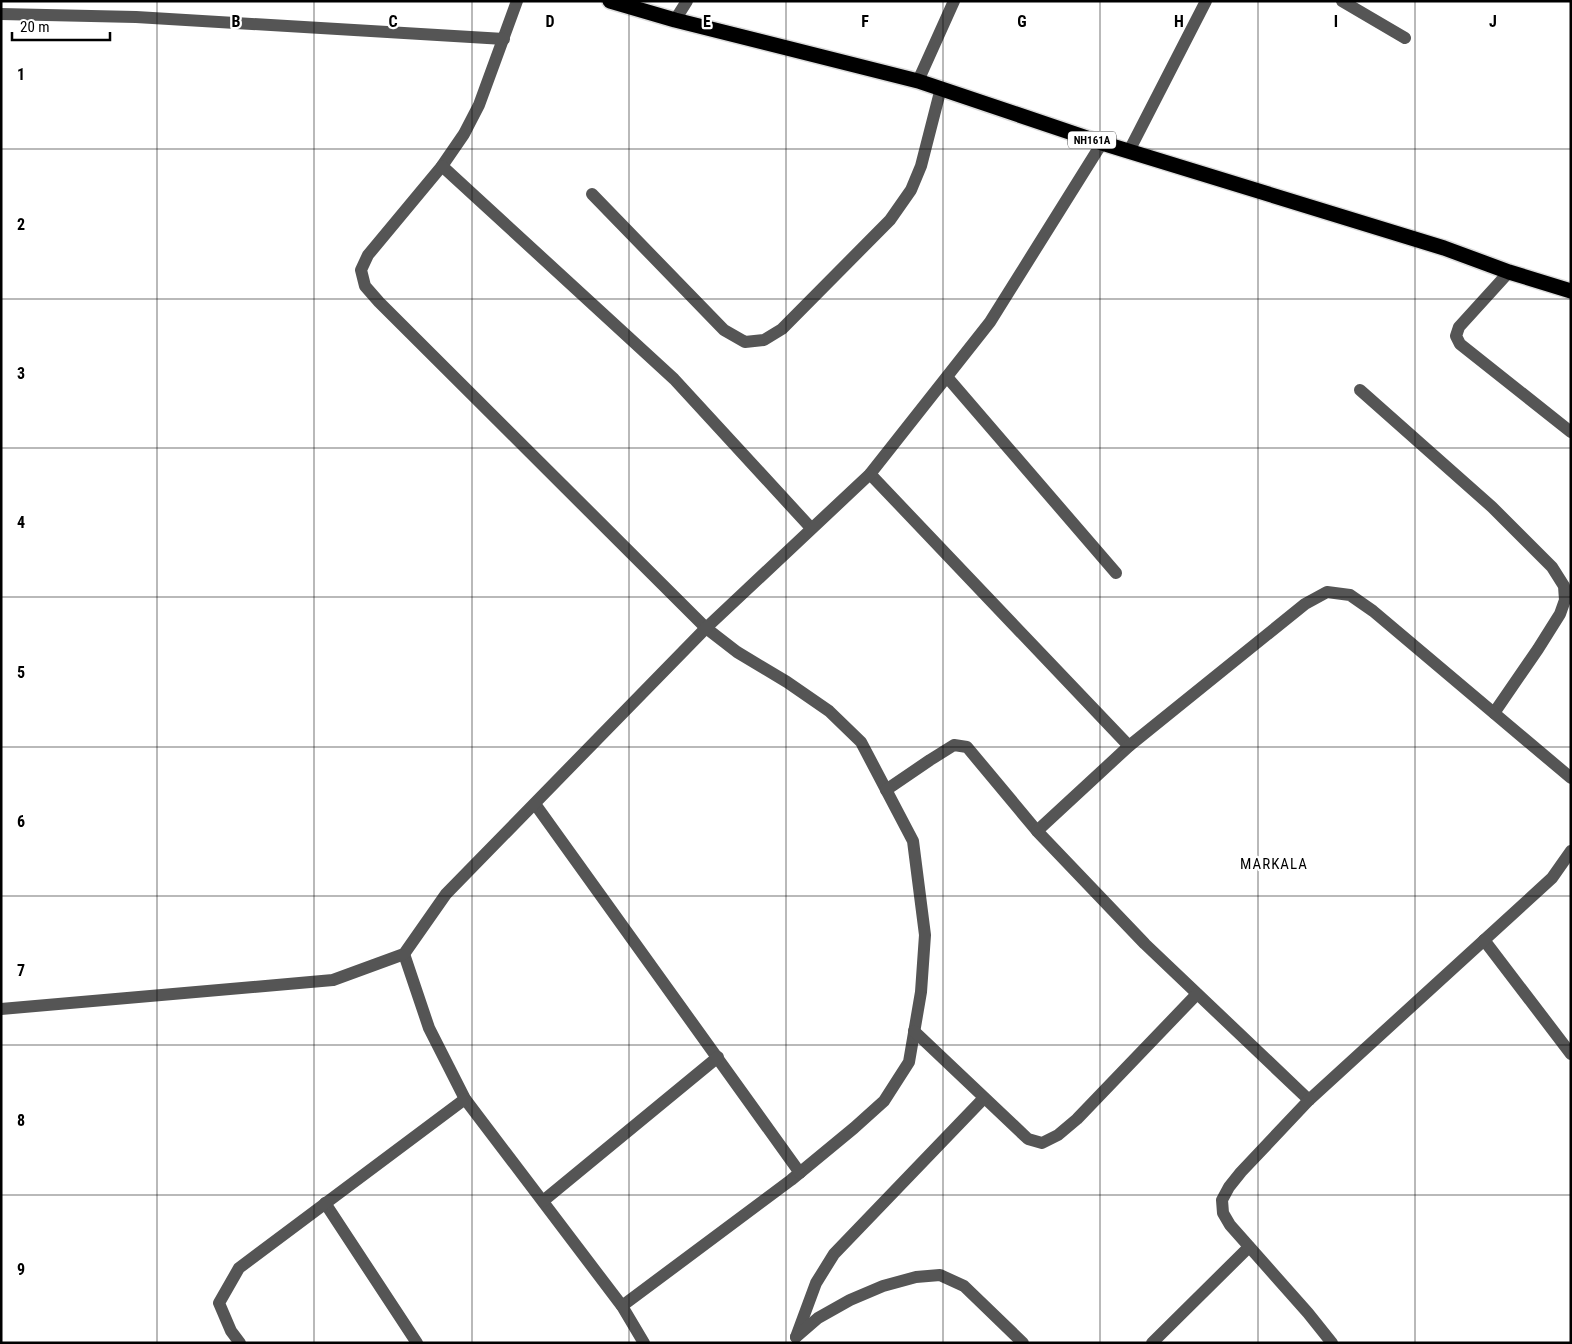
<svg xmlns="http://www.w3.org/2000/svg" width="1572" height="1344" viewBox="0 0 1572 1344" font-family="'Roboto Condensed',sans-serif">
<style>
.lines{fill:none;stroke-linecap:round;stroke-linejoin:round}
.highway-casing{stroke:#dbdbdb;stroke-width:18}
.minor{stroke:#555;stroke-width:12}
.highway{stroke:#000;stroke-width:15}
.grid{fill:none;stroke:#000;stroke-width:1;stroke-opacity:0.55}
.labels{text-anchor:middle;stroke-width:4.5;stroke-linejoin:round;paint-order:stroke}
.shield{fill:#fff;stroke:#4c4c4c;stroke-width:1}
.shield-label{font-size:11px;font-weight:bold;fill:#000}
.quarter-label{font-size:15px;letter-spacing:1px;fill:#000;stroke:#fff}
.grid-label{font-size:16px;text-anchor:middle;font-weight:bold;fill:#000;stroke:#fff;stroke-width:4.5;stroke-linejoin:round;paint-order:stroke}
</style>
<rect width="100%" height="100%" fill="#fff"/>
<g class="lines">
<g class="highway-casing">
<polyline id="highway" points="610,1 675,20 918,81 1102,143 1444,248 1509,272 1571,291"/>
</g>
<g class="minor">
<polyline points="517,1 479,105 464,134 442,166 368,255 361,270 365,286 379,302 706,628 737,652 787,682 829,711 861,742 913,841 925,935 921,992 909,1062 884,1101 854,1128 791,1180 622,1306"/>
<polyline points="1342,1 1405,38"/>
<polyline points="1,14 136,17 504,39"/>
<polyline points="675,20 687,1"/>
<polyline points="918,81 954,1"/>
<polyline points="1129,151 1206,1"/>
<polyline points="442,166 674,379 811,528"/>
<polyline points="592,194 724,330 745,342 764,340 782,329 890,220 911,190 921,166 941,88"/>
<polyline points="1509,272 1459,327 1456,336 1460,344 1571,432"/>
<polyline points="947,377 1116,573"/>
<polyline points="1360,390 1492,507 1552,567 1564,586 1565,600 1560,614 1538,649 1494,713"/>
<polyline points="870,474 1129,746"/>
<polyline points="886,790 930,760 954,745 967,747 1037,831 1145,944 1309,1100"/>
<polyline points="535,804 800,1173"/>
<polyline points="1037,831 1129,746 1305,604 1327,592 1350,595 1373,611 1571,778"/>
<polyline points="1484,940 1571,1054"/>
<polyline points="404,954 429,1028 465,1099 622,1306 644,1343"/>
<polyline points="1,1009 333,980 404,954 446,894 706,628 870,474 990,322 1102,143"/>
<polyline points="914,1031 1028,1139 1042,1143 1058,1135 1077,1119 1197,994"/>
<polyline points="543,1201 718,1057"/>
<polyline points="325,1203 417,1343"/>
<polyline points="796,1337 816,1283 834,1254 984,1098"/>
<polyline points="796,1337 818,1318 850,1300 883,1286 916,1277 940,1275 964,1286 1023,1343"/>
<polyline points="240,1343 231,1331 219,1303 239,1268 465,1099"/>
<polyline points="1152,1343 1249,1247"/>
<polyline points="1332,1343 1308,1313 1230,1225 1223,1213 1222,1200 1229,1187 1241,1172 1309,1100 1552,878 1571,851"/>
</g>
<use href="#highway" class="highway"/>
</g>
<path class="grid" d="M 157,1 L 157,1343M 314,1 L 314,1343M 472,1 L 472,1343M 629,1 L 629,1343M 786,1 L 786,1343M 943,1 L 943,1343M 1100,1 L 1100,1343M 1258,1 L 1258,1343M 1415,1 L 1415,1343M 1,149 L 1571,149M 1,299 L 1571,299M 1,448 L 1571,448M 1,597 L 1571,597M 1,747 L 1571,747M 1,896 L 1571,896M 1,1045 L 1571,1045M 1,1195 L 1571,1195"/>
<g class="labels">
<rect class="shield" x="1068" y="131.5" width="48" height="17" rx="4"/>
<g class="shield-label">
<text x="1092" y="144">NH161A</text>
</g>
<g class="quarter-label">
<text x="1274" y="869">MARKALA</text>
</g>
</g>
<g class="grid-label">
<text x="236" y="27">B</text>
<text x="393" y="27">C</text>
<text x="550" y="27">D</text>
<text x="707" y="27">E</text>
<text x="865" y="27">F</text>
<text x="1022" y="27">G</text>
<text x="1179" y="27">H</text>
<text x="1336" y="27">I</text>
<text x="1493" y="27">J</text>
<text x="21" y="80">1</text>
<text x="21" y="230">2</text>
<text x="21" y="379">3</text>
<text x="21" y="528">4</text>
<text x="21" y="678">5</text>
<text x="21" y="827">6</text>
<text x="21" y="976">7</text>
<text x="21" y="1126">8</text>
<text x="21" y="1275">9</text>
</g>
<rect width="1572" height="1344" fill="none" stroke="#000000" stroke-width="5"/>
<path d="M12 32v8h98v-8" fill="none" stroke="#000000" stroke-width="2.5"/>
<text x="20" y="32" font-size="15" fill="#000000" stroke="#ffffff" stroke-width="4" paint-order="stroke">20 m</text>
</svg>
